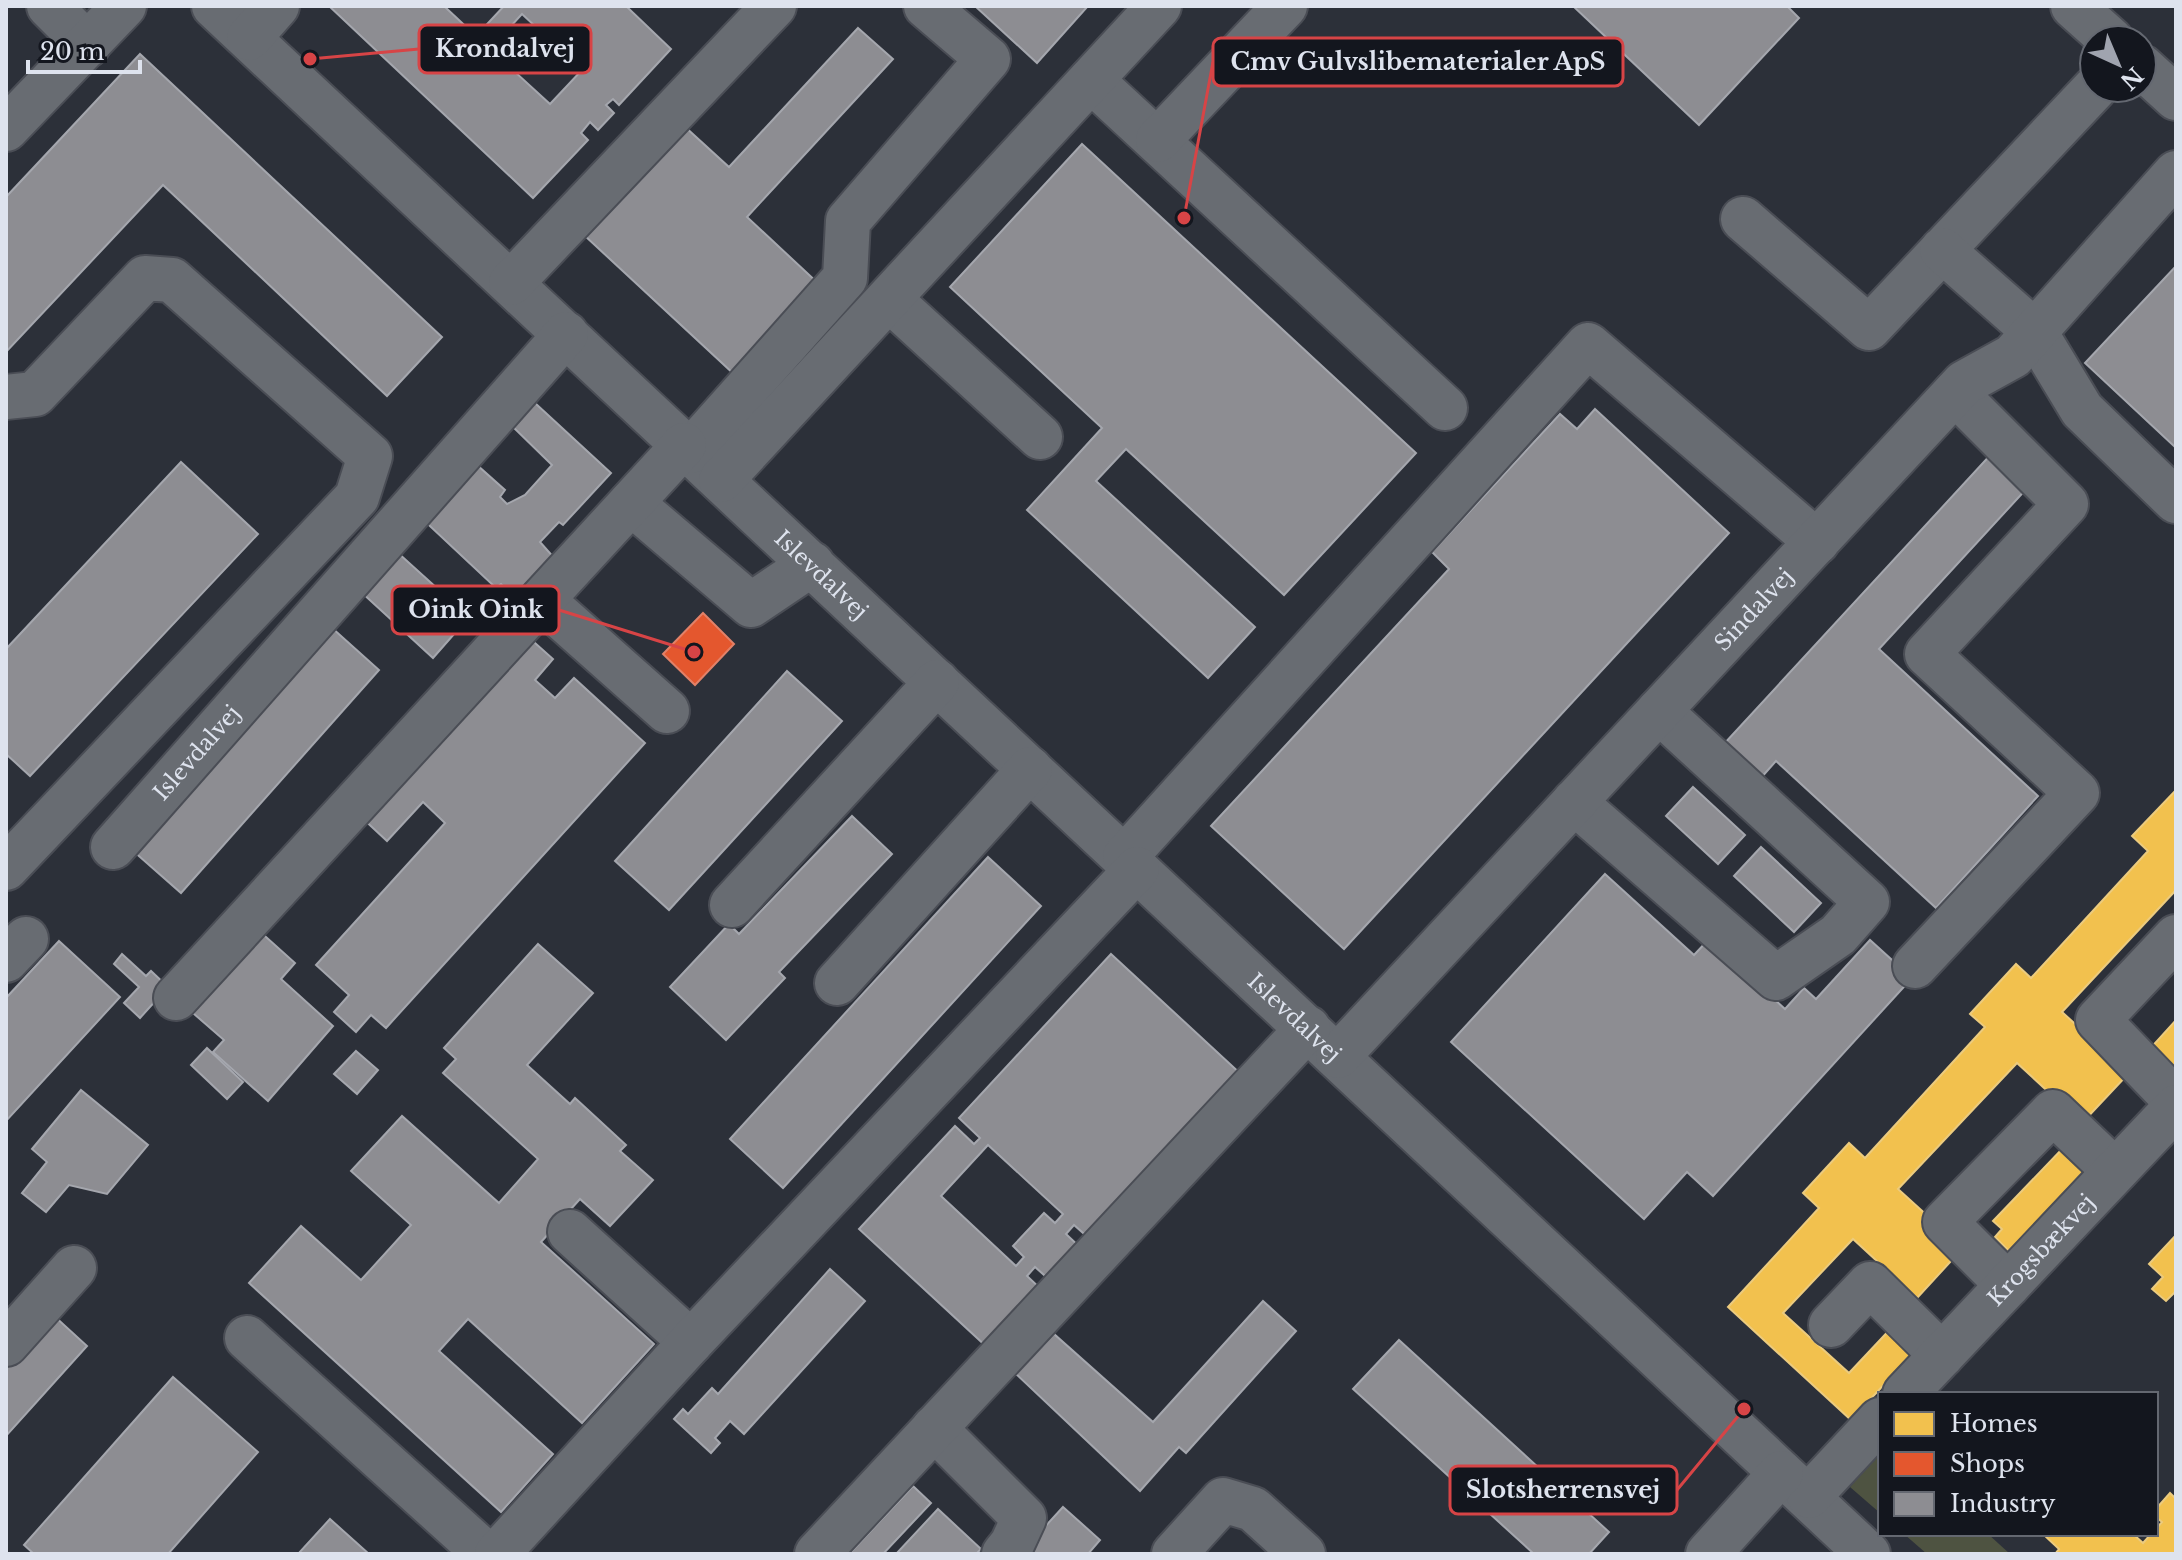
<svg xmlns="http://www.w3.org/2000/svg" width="2182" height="1560" viewBox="0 0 2182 1560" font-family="'Libre Baskerville',serif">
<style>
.green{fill:#4e5341}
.homes{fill:#f2c14e;stroke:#eccb7e;stroke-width:2}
.shops{fill:#e4572e;stroke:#e28168;stroke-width:2}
.industry{fill:#8d8d92;stroke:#a5a7ae;stroke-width:2;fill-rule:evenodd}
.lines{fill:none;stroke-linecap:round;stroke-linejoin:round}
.minor-casing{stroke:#4a4d55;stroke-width:48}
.minor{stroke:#686c72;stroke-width:44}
.labels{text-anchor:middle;stroke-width:8;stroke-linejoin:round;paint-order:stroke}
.street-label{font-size:22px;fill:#dee3ee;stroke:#13161e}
.leader{fill:none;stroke:#d74446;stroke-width:3}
.callout-dot{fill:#d74446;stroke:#13161e;stroke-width:3}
.callout{fill:#13161e;stroke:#d74446;stroke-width:3}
.callout-label{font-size:24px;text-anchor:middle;font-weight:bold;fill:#dee3ee}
</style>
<rect width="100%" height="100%" fill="#2c3039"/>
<g class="green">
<polygon points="1880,1452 1880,1513 1850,1487"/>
<polygon points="1904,1534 1988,1534 2010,1554 1927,1554"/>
</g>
<g class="homes">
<polygon points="2176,790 2176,890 2062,1012 2129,1073 2082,1123 2017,1063 1898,1189 1963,1248 1917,1298 1853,1239 1783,1313 1849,1373 1896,1323 1920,1346 1851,1420 1728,1307 1819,1208 1803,1193 1849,1143 1865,1158 1985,1027 1970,1014 2016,964 2031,978 2148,851 2132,836"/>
<polygon points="2176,1020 2176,1072 2147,1052"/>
<polygon points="2065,1146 2089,1169 2009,1251 1995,1237 2002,1229 1993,1221"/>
<polygon points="2176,1235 2176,1291 2166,1301 2152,1289 2163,1277 2149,1264"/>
<polygon points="2170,1493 2176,1499 2176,1554 2055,1554 2059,1549 2043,1534 2133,1534 2143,1543 2151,1534 2156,1534 2156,1529 2162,1522 2156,1517 2156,1509"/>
</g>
<polygon class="shops" points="703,613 734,644 695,685 663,654"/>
<g class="industry">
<path d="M 329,6 L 444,6 L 476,36 L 504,6 L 626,6 L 671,49 L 619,105 L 613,99 L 606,105 L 614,113 L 598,130 L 590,122 L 581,133 L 588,140 L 533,198 ZM 522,14 L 582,70 L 550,104 L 490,49 Z"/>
<polygon points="975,6 1088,6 1037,63"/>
<polygon points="1573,6 1787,6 1799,18 1699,125"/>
<polygon points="858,28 893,59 747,217 820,285 736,376 571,223 672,115 729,167"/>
<polygon points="140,54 442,337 387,396 163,185 6,352 6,197"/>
<polygon points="1082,144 1416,453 1284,595 1126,449 1096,481 1255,627 1208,678 1027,510 1102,428 950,287"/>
<polygon points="2176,266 2176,448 2085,363"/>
<polygon points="535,403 611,473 563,525 559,522 540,542 556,560 518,600 501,584 496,588 416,513 468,457 505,490 500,497 507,504 525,495 552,465 513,427"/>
<polygon points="1595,409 1729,533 1344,949 1211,826 1449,569 1432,552 1560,414 1577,429"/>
<polygon points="1994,451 2030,485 1879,649 2038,796 1936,908 1776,761 1760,779 1723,745"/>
<polygon points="181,462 258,534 30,776 6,754 6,649"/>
<polygon points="397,552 469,617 433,658 361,592"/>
<polygon points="331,627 379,670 181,893 132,850"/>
<polygon points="525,634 553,659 535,680 555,698 574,678 645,743 386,1028 371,1015 356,1032 334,1012 349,995 316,965 445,823 423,802 387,841 360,816"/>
<polygon points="787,671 842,721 669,910 615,861"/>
<polygon points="1693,787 1745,835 1718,864 1666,816"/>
<polygon points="852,816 892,854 779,972 785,978 726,1040 670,987 729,924 739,934"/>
<polygon points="1761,847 1821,903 1794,932 1734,876"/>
<polygon points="988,857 1041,906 783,1188 730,1139"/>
<polygon points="1605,874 1694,955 1709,939 1785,1009 1804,988 1816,999 1870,940 1912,978 1713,1196 1687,1172 1644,1219 1451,1042"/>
<polygon points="256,928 295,963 281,979 333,1026 268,1101 213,1052 224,1040 186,1007"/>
<polygon points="59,941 120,997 6,1121 6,998"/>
<polygon points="538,944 593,993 527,1065 570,1104 575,1098 626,1145 620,1151 653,1180 610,1226 580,1199 541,1242 654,1344 582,1423 468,1319 439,1351 553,1454 501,1512 249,1283 301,1226 361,1280 411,1225 351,1171 402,1116 499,1203 538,1159 443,1073 456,1059 444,1048"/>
<polygon points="122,954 146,976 151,971 168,987 140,1018 124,1003 139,987 114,964"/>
<path d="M 1111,954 L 1243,1076 L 1091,1240 L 1074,1225 L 1066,1234 L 1084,1251 L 1053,1283 L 1035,1267 L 1027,1276 L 1043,1291 L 989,1349 L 859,1229 L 955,1126 L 974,1144 L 980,1138 L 959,1118 ZM 988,1145 L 1063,1214 L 1055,1223 L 1044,1213 L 1013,1246 L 1024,1257 L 1016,1266 L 941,1196 Z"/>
<polygon points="207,1048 243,1082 227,1099 191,1065"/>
<polygon points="356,1051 378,1070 357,1094 334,1074"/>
<polygon points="81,1090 148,1145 107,1194 69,1185 46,1212 22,1193 47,1162 32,1149"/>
<polygon points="830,1269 865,1301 744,1434 730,1421 715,1438 720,1443 711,1453 674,1419 683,1409 688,1414 712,1388 718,1394"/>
<polygon points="1263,1301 1296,1331 1186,1453 1179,1447 1140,1491 1016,1374 1054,1334 1153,1422"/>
<polygon points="52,1314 87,1346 6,1436 6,1365"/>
<polygon points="1399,1340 1609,1532 1589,1554 1534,1554 1353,1389"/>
<polygon points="173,1377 258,1452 168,1554 34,1554 24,1545"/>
<polygon points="913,1486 931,1503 883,1554 849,1554"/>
<polygon points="1063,1507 1100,1540 1088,1554 1020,1554"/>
<polygon points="938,1509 981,1549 976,1554 896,1554"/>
<polygon points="330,1519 369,1554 298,1554"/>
</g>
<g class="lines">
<g class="minor-casing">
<g id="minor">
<polyline points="49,6 88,45"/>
<path id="s1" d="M 214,6 L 1868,1554"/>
<polyline points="2073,6 2111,40"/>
<polyline points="249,38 277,6"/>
<polyline points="2142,67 2176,98"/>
<polyline points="1091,80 1445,408"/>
<polyline points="6,129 124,6"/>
<polyline points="1158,140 1285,6"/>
<polyline points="1743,219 1869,328 2095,88"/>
<polyline points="1942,250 2035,332 2082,410 2176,501"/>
<polyline points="511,283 774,6"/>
<polyline points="889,299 1040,437"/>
<polyline points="6,397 35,394 145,278 172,280 370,456 357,497 6,868"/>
<polyline points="691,451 845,278 848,221 988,59 926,6"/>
<polyline points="721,480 1159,6"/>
<polyline points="631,503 751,605 812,564"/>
<polyline points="542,600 667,711"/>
<polyline points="1574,802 1776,978 1838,935 1867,902 1659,711"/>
<path id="s2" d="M 113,847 L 566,334"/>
<polyline points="1125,857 1588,345 1817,542"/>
<polyline points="732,905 937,682"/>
<polyline points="2176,937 2098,1020 2176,1101"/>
<polyline points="6,960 26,939"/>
<polyline points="1915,966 2077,793 1927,654 2066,504 1955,393"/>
<polyline points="837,983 1030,769"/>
<polyline points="176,998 684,445"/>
<path id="s3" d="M 1338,1056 L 1964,383 L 2013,356 L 2176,173"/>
<polyline points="570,1232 691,1342"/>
<polyline points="2008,1285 1945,1222 2053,1112 2115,1171"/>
<polyline points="1831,1325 1870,1284 1942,1355"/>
<polyline points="247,1338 486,1554"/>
<polyline points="6,1344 74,1268"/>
<path id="s4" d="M 1905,1394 L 2176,1107"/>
<polyline points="934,1428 1024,1518 1012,1544 1004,1554"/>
<polyline points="1809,1496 1880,1420"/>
<polyline points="497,1554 691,1342 1137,869"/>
<polyline points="817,1554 1308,1028"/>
<polyline points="1174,1554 1223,1500 1253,1509 1303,1554"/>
<polyline points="1708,1554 1781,1473"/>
</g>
</g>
<use href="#minor" class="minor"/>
</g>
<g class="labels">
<g class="street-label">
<text dy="8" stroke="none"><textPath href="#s1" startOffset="832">Islevdalvej</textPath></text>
<text dy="8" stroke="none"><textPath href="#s3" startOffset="610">Sindalvej</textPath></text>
<text dy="8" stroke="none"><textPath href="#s2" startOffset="126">Islevdalvej</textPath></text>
<text dy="8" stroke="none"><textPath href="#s1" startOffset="1480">Islevdalvej</textPath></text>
<text dy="8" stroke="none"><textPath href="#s4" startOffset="198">Krogsbækvej</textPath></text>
</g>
</g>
<path class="leader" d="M310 59L419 49M1184 218L1213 62M694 652L559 610M1744 1409L1677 1490"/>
<g class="callout-dot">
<circle cx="310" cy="59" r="8"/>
<circle cx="1184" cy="218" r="8"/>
<circle cx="694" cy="652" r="8"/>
<circle cx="1744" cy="1409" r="8"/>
</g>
<g class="callout">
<rect x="419" y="25" width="172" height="48" rx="8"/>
<rect x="1213" y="38" width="410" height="48" rx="8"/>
<rect x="392" y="586" width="167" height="48" rx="8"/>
<rect x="1450" y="1466" width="227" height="48" rx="8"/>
</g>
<g class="callout-label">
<text x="505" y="57">Krondalvej</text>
<text x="1418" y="70">Cmv Gulvslibematerialer ApS</text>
<text x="476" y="618">Oink Oink</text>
<text x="1563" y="1498">Slotsherrensvej</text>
</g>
<rect width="2182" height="1560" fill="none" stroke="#dee3ee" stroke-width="16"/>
<rect x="1878" y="1392" width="280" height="144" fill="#13161e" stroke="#646871" stroke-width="2"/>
<rect x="1894" y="1412" width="40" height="24" fill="#f2c14e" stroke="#646871" stroke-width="2"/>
<text x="1950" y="1432" font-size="24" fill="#dee3ee">Homes</text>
<rect x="1894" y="1452" width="40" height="24" fill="#e4572e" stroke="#646871" stroke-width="2"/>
<text x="1950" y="1472" font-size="24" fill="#dee3ee">Shops</text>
<rect x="1894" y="1492" width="40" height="24" fill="#8d8d92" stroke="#646871" stroke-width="2"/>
<text x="1950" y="1512" font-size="24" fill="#dee3ee">Industry</text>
<g transform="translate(2118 64) rotate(136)"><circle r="38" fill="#13161e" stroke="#646871" stroke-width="2"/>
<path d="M0-6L14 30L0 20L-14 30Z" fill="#a0a4af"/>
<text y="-12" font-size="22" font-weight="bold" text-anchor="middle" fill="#dee3ee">N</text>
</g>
<path d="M28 60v12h112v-12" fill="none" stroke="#dee3ee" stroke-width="4"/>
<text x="40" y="60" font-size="24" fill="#dee3ee" stroke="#13161e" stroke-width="6" paint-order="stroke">20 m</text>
</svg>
